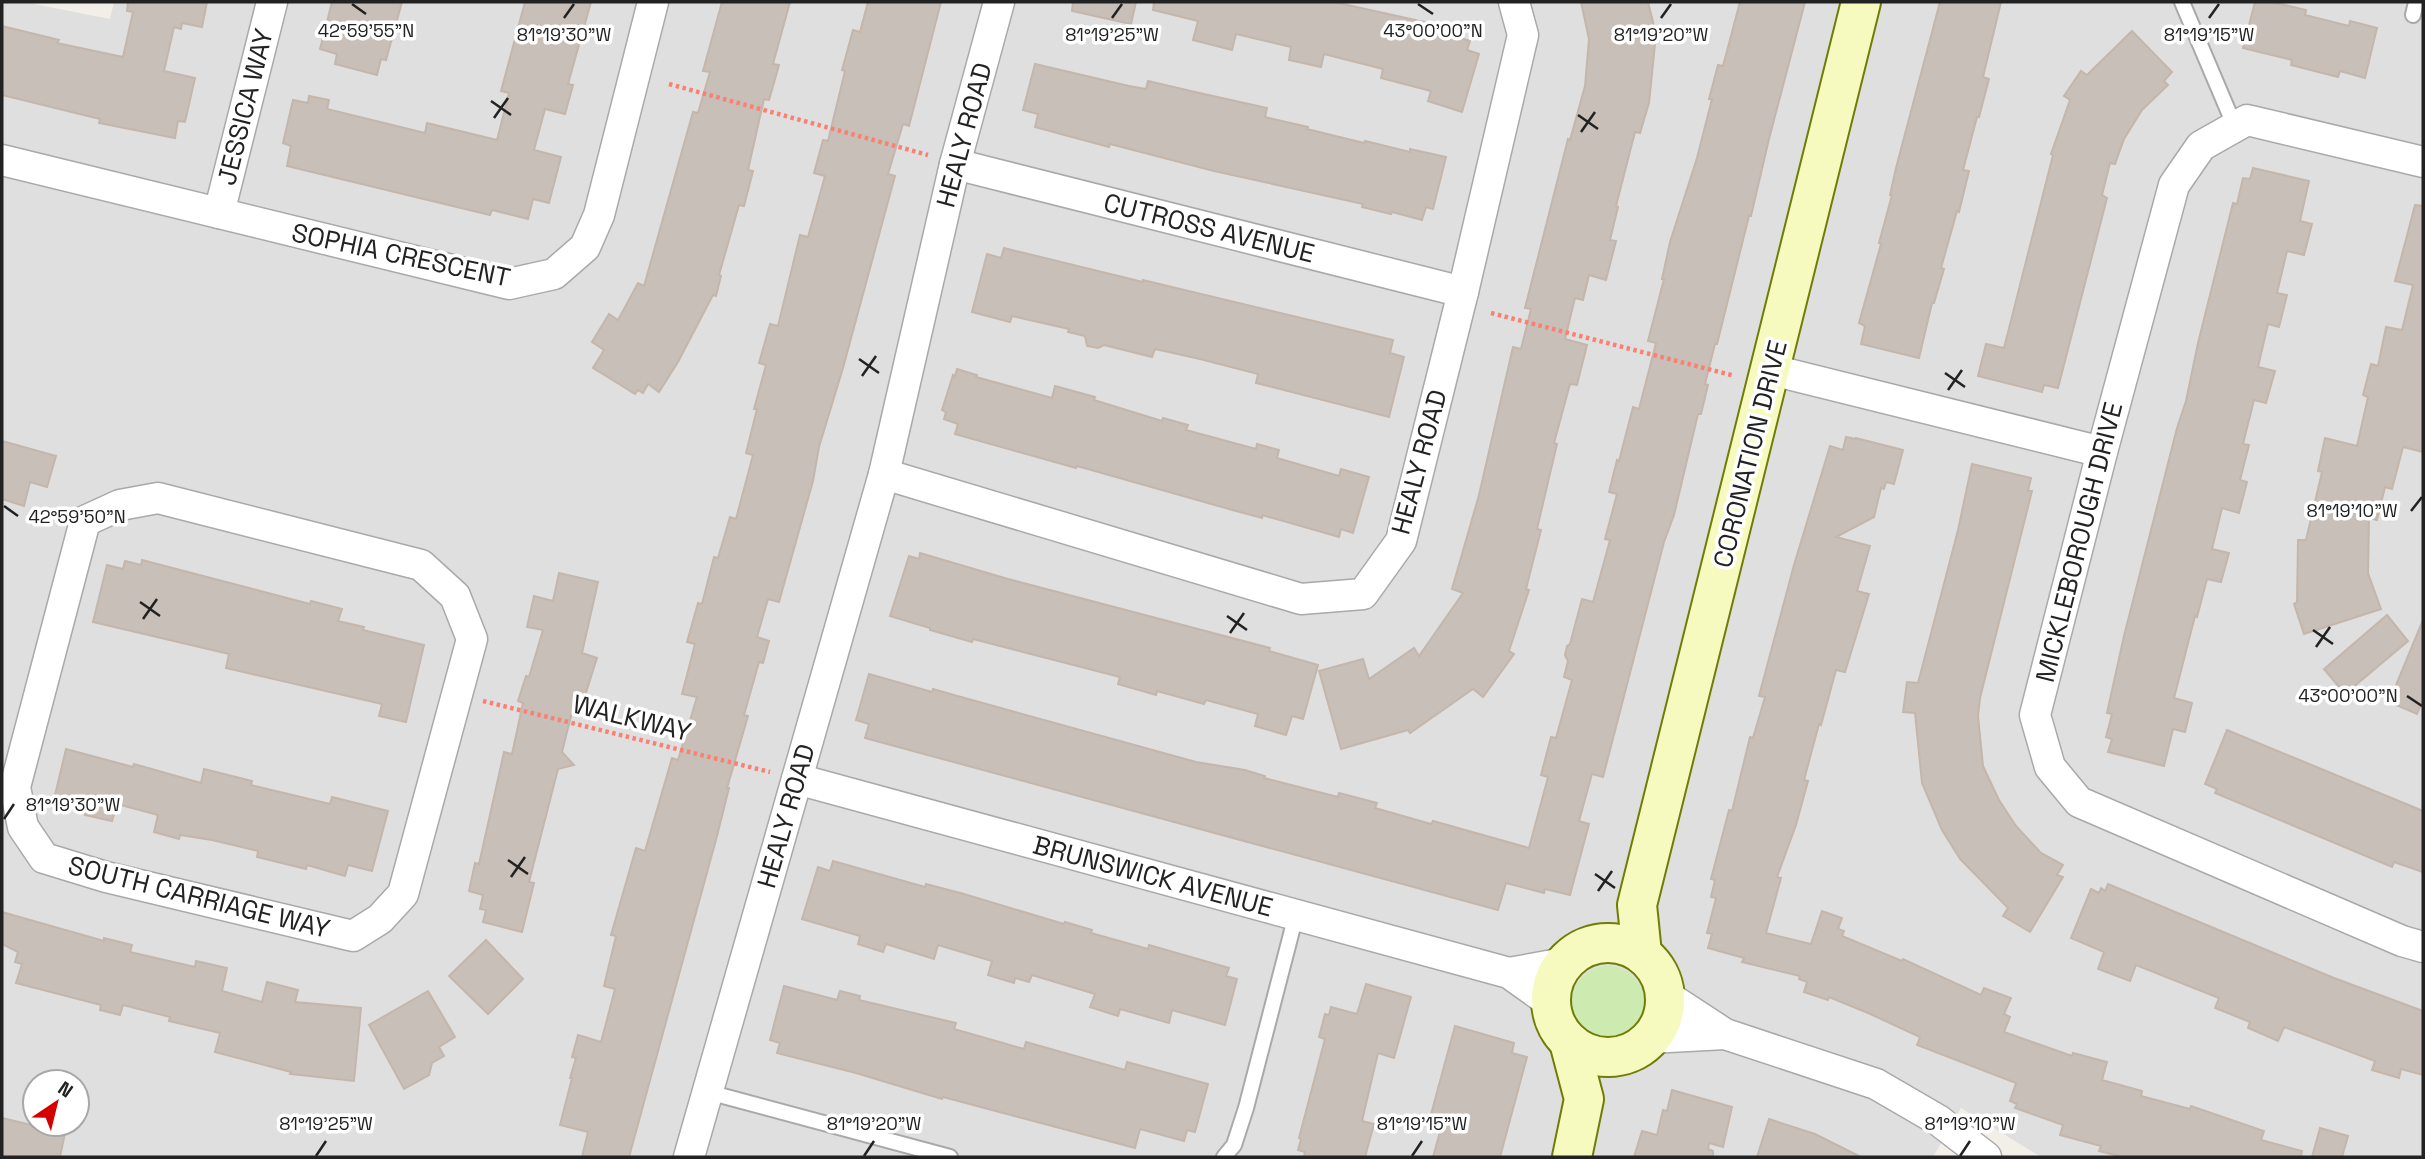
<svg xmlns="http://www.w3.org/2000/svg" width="2425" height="1159" viewBox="0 0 2425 1159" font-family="'Space Grotesk',sans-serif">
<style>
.residential{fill:#e0dfdf;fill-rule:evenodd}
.grass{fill:#cdebb0}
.building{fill:#c7bfb8;stroke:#c4b6ab;stroke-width:2}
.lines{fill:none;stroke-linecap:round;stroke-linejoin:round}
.lane-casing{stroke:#a9a9a9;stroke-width:18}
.street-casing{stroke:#a9a9a9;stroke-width:33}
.secondary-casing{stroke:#707d05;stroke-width:42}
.path{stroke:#fa8072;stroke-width:4.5;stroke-dasharray:3.5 3.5;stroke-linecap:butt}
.lane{stroke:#fff;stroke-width:14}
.street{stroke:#fff;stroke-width:30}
.secondary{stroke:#f7fabf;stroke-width:38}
.ticks{fill:none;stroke:#222;stroke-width:2.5}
.labels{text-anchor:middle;stroke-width:7;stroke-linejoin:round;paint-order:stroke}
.street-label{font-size:26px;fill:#222;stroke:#fff}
.ticks-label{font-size:18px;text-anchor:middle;fill:#222;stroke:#fff;stroke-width:7;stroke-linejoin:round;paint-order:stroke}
</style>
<rect width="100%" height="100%" fill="#f2efe9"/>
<path class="residential" d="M 2,2 L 24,2 L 110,19 L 114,2 L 2423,2 L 2423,1157 L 2041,1157 L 1961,1108 L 1933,1157 L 2,1157 ZM 35,1082 L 77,1082 L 77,1124 L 35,1124 Z"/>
<circle class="grass" cx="1608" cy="1002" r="36"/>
<g class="building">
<polygon points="128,2 207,2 202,27 182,23 181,29 174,27 164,71 195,78 185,122 178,121 175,138 99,123 100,119 2,95 2,26 59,40 57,43 123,57 133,12 127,11"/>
<polygon points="332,2 402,2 386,60 381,59 377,75 335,64 337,54 320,49"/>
<polygon points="525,2 591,2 568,84 573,85 565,114 545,109 534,150 561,157 549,203 533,199 528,219 492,210 490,215 287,166 291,146 283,143 293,100 308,103 309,96 329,100 327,109 425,133 427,123 497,140 509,93 501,91"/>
<polygon points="722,2 790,2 773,64 779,65 769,100 764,99 748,170 753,171 744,206 739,205 719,275 721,276 716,296 713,295 678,362 659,392 648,384 643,393 638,390 635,394 593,368 604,350 592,342 609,314 618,320 638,283 644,286 693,112 698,113 710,72 703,71"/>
<polygon points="868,2 941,2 909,126 903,124 888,174 895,176 843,368 819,447 813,481 779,602 768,599 757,637 769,641 763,663 759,662 744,715 748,716 727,788 729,788 717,836 629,1157 582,1157 588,1132 560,1125 572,1078 570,1078 576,1058 572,1057 578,1035 601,1042 615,989 604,986 616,936 611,935 636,848 645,851 672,758 678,760 697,697 682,694 695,644 687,642 698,603 702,604 714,557 718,558 730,517 736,519 753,455 746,453 757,409 754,409 766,365 759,363 770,324 778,326 800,235 808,237 825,176 814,173 823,140 828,141 845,71 842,70 853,30 860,32"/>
<polygon points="1073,2 1136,2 1131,24 1072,11"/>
<polygon points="1154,2 1334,2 1438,25 1437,31 1470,41 1467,50 1479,54 1462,112 1428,101 1431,91 1381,78 1383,69 1324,54 1321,67 1289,60 1291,47 1236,34 1232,50 1193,40 1198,21 1153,10"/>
<polygon points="1581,2 1648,2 1656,34 1649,103 1640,133 1635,132 1616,206 1618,207 1610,240 1616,241 1606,280 1589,275 1583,300 1575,298 1565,339 1587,345 1577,385 1570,384 1554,443 1557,444 1537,529 1541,530 1526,589 1529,590 1509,651 1514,654 1483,697 1473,689 1410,733 1408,730 1341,749 1319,671 1363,659 1369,679 1414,648 1419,656 1463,593 1452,589 1479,495 1513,347 1521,349 1531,309 1525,308 1568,139 1570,140 1585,86 1589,39"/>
<polygon points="1740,2 1805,2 1769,139 1751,216 1749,216 1717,344 1715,344 1705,384 1708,385 1701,414 1698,414 1674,515 1664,542 1603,777 1592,774 1579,821 1589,824 1570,895 1545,889 1544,893 1506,883 1498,910 865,738 869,724 856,720 869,674 932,692 933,689 954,695 1196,762 1245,770 1265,776 1264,778 1338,797 1339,793 1377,803 1375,808 1431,824 1433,821 1529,848 1548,777 1541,775 1551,737 1556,738 1572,680 1564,677 1568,661 1565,655 1567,646 1570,644 1582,599 1593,602 1610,540 1605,539 1617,494 1609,492 1617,460 1619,461 1633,407 1639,409 1656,343 1648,341 1664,279 1662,279 1670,242 1697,158 1712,99 1709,99 1718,65 1723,66"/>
<polygon points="1940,2 2001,2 1983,77 1989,79 1979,117 1977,117 1963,170 1969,171 1959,212 1957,211 1941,268 1944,269 1934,303 1932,303 1919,358 1861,344 1865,326 1859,323 1881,244 1879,243 1892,195 1890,195 1896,168"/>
<polygon points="2255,2 2272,2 2306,10 2305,15 2349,26 2350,21 2377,28 2365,78 2340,71 2338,77 2291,65 2292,60 2243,48"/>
<polygon points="2132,31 2172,72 2164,81 2168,85 2142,110 2124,139 2115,164 2110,163 2102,195 2107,198 2058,388 2044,385 2042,392 1978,376 1986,344 2004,348 2053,155 2051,154 2070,100 2064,96 2081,71 2087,75"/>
<polygon points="1035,64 1129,86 1146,89 1148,81 1195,92 1267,108 1265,117 1308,127 1307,129 1364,143 1365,141 1410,152 1410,149 1446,157 1433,209 1426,207 1422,220 1392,212 1391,214 1362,207 1363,204 1214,171 1110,144 1109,147 1035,127 1038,114 1023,110"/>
<polygon points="2253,168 2309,181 2300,221 2312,224 2304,255 2287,251 2277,293 2287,295 2279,327 2268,324 2258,367 2275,371 2266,403 2254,400 2243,444 2249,445 2240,480 2247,482 2239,513 2222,508 2212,549 2229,553 2221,582 2207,579 2197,617 2195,616 2174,698 2192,703 2185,732 2173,729 2164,766 2108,752 2112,739 2106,737 2112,714 2107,713 2124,636 2177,428 2186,401 2198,343 2233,203 2237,204 2243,178 2250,179"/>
<polygon points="2415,205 2423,206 2423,452 2403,447 2392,489 2385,487 2377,520 2369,518 2368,573 2381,609 2304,634 2294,604 2297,602 2298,540 2306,540 2322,472 2318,471 2325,438 2357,446 2368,397 2363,395 2371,364 2378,366 2386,327 2402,330 2413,285 2395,281"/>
<polygon points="1004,248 1143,282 1143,280 1393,340 1390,353 1404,357 1389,417 1256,383 1258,374 1200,359 1155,349 1152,357 1104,345 1098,348 1087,346 1085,336 1068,332 1069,329 1012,316 1010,322 972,312 987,254 1001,258"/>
<polygon points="957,369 977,375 976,377 1052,398 1055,386 1095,397 1094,400 1162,421 1163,418 1188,425 1186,430 1256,449 1257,444 1279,450 1277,458 1339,476 1341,469 1369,477 1353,533 1341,529 1339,537 1262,515 1262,518 1236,511 1077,466 1076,468 1044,459 955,434 958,424 944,419 946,412 942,410 953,375 955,376"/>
<polygon points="1846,437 1856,439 1856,438 1903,450 1894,484 1886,482 1884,489 1881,488 1874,517 1836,537 1870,546 1857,591 1869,594 1845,672 1836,670 1821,725 1819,724 1804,780 1808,781 1796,825 1777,877 1781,878 1766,933 1811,944 1822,911 1842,918 1838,929 1844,931 1842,936 1902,961 1903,959 1981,995 1984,988 2011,998 2004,1014 2010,1017 2004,1032 2072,1056 2073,1053 2107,1062 2102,1080 2142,1091 2141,1096 2190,1109 2191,1106 2264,1131 2261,1140 2302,1151 2301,1157 2123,1157 2099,1151 2101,1146 2060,1135 2063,1125 2015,1108 2017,1104 2010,1101 2016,1083 1917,1045 1920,1037 1868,1013 1829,997 1828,1000 1804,992 1807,982 1799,979 1800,976 1742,962 1744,958 1708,948 1712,934 1707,933 1716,898 1711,897 1715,880 1711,879 1729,810 1732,811 1750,737 1753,738 1765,697 1759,696 1794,565 1830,446 1843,450"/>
<polygon points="2,441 56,456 47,487 30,482 24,506 2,499"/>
<polygon points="1972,464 2031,478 2028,491 2032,491 1980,698 1978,716 1983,766 1999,800 2016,826 2041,853 2063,865 2057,875 2063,877 2030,932 2003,916 2008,908 1960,859 1942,830 1922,783 1915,713 1903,712 1907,682 1918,683 1958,530"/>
<polygon points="920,553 1008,579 1270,648 1269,651 1318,665 1303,719 1292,716 1286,735 1255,726 1258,714 1206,700 1204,704 1157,691 1156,695 1118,684 1120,677 973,639 972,642 930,630 930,628 890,616 909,556 919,559"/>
<polygon points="142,560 310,604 311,601 342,609 338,621 364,627 363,630 424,645 406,722 379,716 382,704 226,668 229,654 93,622 107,565 123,569 125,561 141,565"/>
<polygon points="559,573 598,582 582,653 597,658 584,699 576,696 562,752 574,765 558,769 529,882 534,883 522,932 483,922 486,910 480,909 483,895 469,891 475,863 479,864 504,752 512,754 523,703 518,701 526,676 529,677 543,630 527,627 534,596 553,601"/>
<polygon points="2387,615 2408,641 2345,694 2324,669"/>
<polygon points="2423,620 2423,699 2417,714 2389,702"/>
<polygon points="2227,730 2423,811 2423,872 2394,862 2392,867 2215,793 2217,789 2205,784"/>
<polygon points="66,749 133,767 134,764 201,783 204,769 252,781 251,785 330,804 332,797 388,811 372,871 348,865 345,876 307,865 306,869 257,857 258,851 212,840 180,835 179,839 154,832 158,815 117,804 112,821 85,815 88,803 55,795"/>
<polygon points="833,861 925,887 926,884 964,894 1064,924 1065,922 1092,930 1091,933 1148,949 1149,945 1229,968 1226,976 1237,979 1225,1025 1172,1010 1169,1023 1120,1009 1118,1016 1090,1007 1095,994 1032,975 1029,982 1015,978 1014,983 988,975 992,961 938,945 934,959 886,944 883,952 858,944 860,936 802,919 818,867 830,871"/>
<polygon points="2108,884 2334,978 2423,1011 2423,1075 2401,1069 2399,1078 2372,1070 2375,1061 2284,1027 2278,1041 2248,1028 2250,1022 2215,1008 2219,998 2136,965 2130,981 2098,969 2104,952 2071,938 2091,889 2099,893 2101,888 2105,891"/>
<polygon points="2,912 104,941 104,938 132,945 130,952 195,967 196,961 227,968 222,991 262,1002 267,982 298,990 295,1002 361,1008 354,1081 290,1074 291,1072 215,1052 220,1033 169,1021 170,1017 123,1005 120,1015 100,1010 101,1005 16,983 22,964 15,962 18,952 2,944"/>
<polygon points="486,940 523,979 488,1014 449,976"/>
<polygon points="1366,984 1411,997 1394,1058 1378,1053 1362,1121 1374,1124 1365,1157 1304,1157 1305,1152 1298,1150 1301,1139 1299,1138 1325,1039 1319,1037 1325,1014 1329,1015 1331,1007 1357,1014"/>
<polygon points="784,986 837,1000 840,991 860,996 859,1000 956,1023 954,1029 1024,1049 1026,1042 1125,1070 1127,1062 1208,1084 1195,1132 1187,1130 1184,1141 1140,1129 1135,1148 943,1097 942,1099 856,1073 777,1053 780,1043 770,1040"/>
<polygon points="428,991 455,1037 439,1047 444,1056 432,1063 429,1075 404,1089 369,1025"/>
<polygon points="1455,1026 1514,1043 1512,1053 1527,1057 1500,1157 1433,1157 1443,1121 1430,1118"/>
<polygon points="1672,1090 1732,1107 1723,1147 1709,1143 1708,1149 1713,1151 1713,1157 1634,1157 1642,1131 1657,1135 1663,1110 1667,1111"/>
<polygon points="2,1118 65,1133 60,1157 2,1157"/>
<polygon points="1769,1119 1815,1134 1861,1157 1757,1157"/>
<polygon points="2320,1128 2348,1136 2342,1157 2312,1157"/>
</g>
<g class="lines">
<g class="lane-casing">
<g id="lane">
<polyline points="2182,2 2235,127"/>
<polyline points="2413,15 2416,2"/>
<polyline points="708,1092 950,1157"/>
<polyline points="1224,1157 1234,1145 1246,1108 1296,915"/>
</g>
</g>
<g class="street-casing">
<g id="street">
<polyline points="2,160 509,284 554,274 585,247 599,215 653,2"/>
<polyline points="2423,162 2247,120 2201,146 2174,185 2102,452 2035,715 2050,767 2079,802 2402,941 2423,947"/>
<polyline points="955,164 1463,292"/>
<polyline points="219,213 272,2"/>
<polyline points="1772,370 2102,452"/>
<polyline points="884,474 1301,599 1363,594 1401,541 1463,292 1523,35 1514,2"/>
<polygon points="158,498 421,565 455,596 472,639 403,894 380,919 353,936 106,877 44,858 23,827 15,787 85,521 120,505"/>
<polyline points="797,779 1509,973 1551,1003"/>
<polyline points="1509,973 1564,963"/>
<polyline points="1664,994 1725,1034 1876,1084 1938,1120 1986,1157"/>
<polyline points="1650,1038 1725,1034"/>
<polyline points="689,1157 884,474 955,164 999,2"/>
</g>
</g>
<g class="secondary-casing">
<g id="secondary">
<circle cx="1608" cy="1000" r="57"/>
<polyline points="1642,954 1637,905 1861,2"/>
<polyline points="1569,1042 1584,1099 1572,1157"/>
</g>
</g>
<g class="path">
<polyline points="669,84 928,155"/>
<polyline points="1491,313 1735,376"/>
<polyline points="483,701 770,772"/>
</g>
<use href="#lane" class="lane"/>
<use href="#street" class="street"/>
<use href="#secondary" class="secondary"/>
</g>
<path class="ticks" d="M 352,4 L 366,14M 1418,4 L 1433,14M 564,18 L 574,4M 1112,18 L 1122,4M 1661,18 L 1671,4M 2209,18 L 2219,4M 491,101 L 511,115M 1578,115 L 1598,129M 494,118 L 508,98M 1581,132 L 1595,112M 859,359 L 879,373M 1945,373 L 1965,387M 862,376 L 876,356M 1948,390 L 1962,370M 4,506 L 18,516M 2411,511 L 2422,497M 140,602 L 160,616M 1227,616 L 1247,630M 143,619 L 157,599M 2313,630 L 2333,644M 1230,633 L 1244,613M 2316,647 L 2330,627M 2407,696 L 2422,706M 4,819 L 14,804M 508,860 L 528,874M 1595,874 L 1615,888M 511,877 L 525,857M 1598,891 L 1612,871M 316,1156 L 326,1141M 864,1156 L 874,1141M 1412,1156 L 1422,1141M 1960,1156 L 1970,1141"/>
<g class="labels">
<g class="street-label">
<text transform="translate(245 107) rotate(-76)" y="9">JESSICA WAY</text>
<text transform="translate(964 135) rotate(-75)" y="9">HEALY ROAD</text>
<text transform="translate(1209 228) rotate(14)" y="9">CUTROSS AVENUE</text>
<text transform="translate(401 255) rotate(12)" y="9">SOPHIA CRESCENT</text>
<text transform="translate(1750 454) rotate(-76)" y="9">CORONATION DRIVE</text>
<text transform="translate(1419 462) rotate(-75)" y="9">HEALY ROAD</text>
<text transform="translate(2079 542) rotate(-76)" y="9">MICKLEBOROUGH DRIVE</text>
<text transform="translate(632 718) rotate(14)" y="9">WALKWAY</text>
<text transform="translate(786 816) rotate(-74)" y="9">HEALY ROAD</text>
<text transform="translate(1153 876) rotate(15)" y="9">BRUNSWICK AVENUE</text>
<text transform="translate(199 897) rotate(14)" y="9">SOUTH CARRIAGE WAY</text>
</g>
</g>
<g class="ticks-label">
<text x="366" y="37">42°59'55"N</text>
<text x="1433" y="37">43°00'00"N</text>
<text x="564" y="41">81°19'30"W</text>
<text x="1112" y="41">81°19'25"W</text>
<text x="1661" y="41">81°19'20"W</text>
<text x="2209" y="41">81°19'15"W</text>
<text x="2352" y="517">81°19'10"W</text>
<text x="77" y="523">42°59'50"N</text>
<text x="2348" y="702">43°00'00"N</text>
<text x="73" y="811">81°19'30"W</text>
<text x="326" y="1130">81°19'25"W</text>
<text x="874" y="1130">81°19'20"W</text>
<text x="1422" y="1130">81°19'15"W</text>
<text x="1970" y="1130">81°19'10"W</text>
</g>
<rect width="2425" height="1159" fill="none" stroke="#222222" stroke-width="7"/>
<g transform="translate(56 1103) rotate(35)"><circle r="33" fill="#ffffff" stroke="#a7a7a7" stroke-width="2"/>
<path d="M0-5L12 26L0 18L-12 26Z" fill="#d40000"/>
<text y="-10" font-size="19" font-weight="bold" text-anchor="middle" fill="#222222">N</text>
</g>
</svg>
